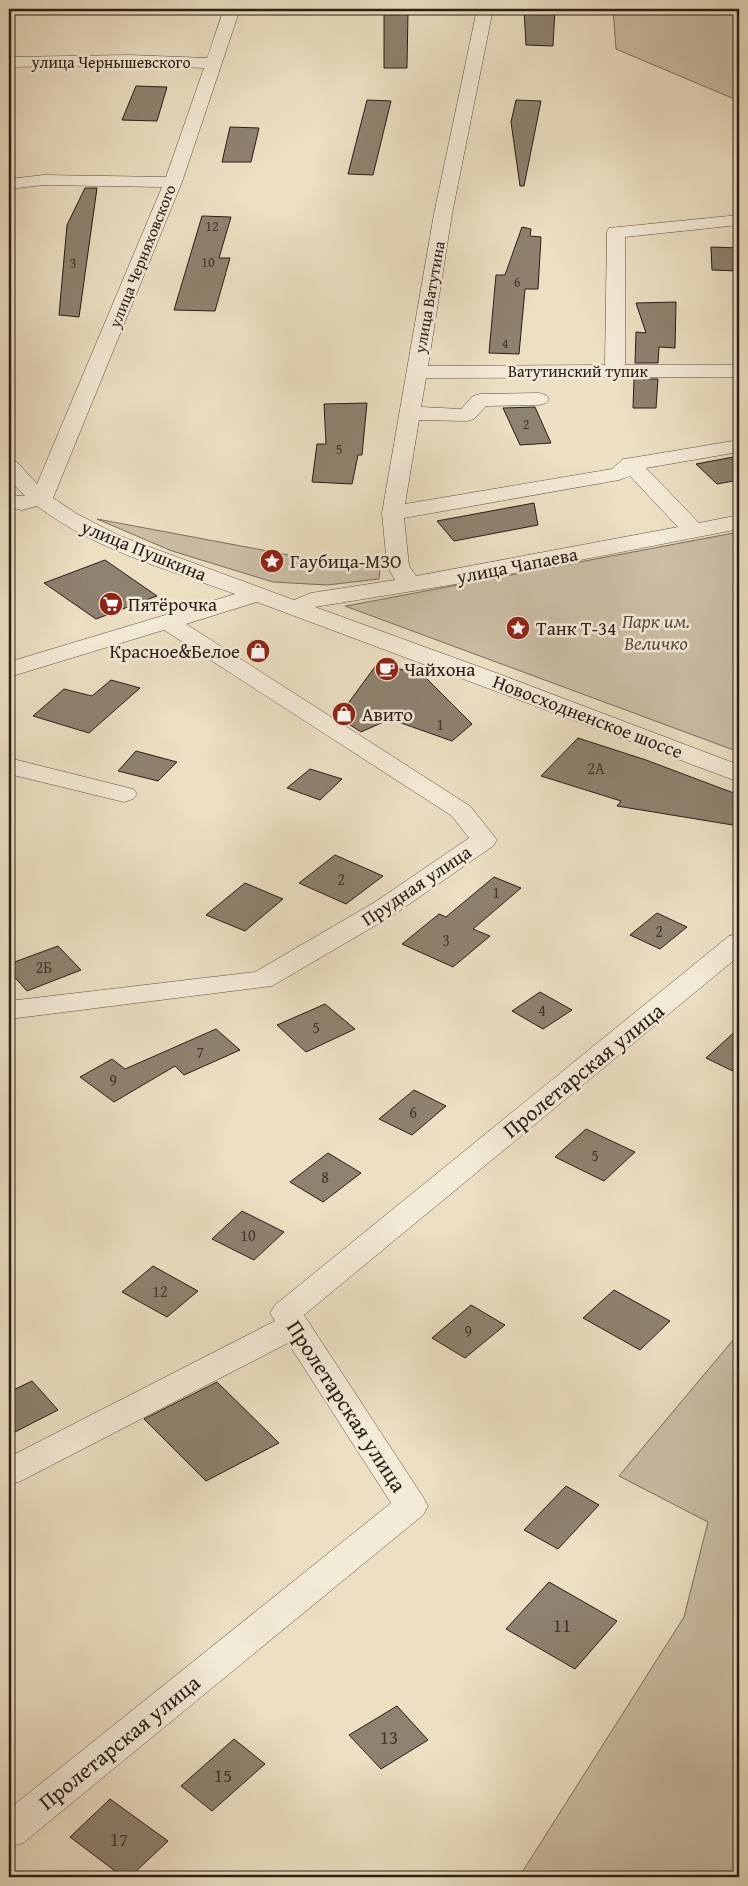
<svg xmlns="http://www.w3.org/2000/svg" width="748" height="1886" viewBox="0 0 748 1886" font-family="'Gentium Book Plus',serif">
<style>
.green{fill:#cbbea5;stroke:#7a6e5e}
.building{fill:#8e8270;stroke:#291d18}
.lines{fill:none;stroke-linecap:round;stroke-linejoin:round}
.minor-casing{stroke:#5a4e42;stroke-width:1}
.minor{fill:#f3ead7;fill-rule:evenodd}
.labels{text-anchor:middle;stroke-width:5;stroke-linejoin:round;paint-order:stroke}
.far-number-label{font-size:14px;fill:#42362e}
.far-street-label{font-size:16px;fill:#291d18;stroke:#f3ead7}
.number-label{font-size:16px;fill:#42362e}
.street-label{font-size:19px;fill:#291d18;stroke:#f3ead7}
.poi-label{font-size:19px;fill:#291d18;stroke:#f3ead7;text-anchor:start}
.park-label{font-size:19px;font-style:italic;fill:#5a4d42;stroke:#f3ead7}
.near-number-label{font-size:19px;fill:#42362e}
.near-street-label{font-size:22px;fill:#291d18;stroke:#f3ead7}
</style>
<rect width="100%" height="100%" fill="#ecdfc2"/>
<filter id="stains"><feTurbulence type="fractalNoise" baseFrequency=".004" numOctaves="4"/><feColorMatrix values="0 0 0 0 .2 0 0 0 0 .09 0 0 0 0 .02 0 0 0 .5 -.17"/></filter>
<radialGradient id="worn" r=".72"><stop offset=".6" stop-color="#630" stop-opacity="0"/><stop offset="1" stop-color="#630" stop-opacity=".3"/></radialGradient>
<g class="green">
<polygon points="613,9 739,9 739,101 616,49"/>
<polygon points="97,519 305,558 380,567 379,579 327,585 273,582 172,551"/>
<polygon points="739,532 739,752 345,606 346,606"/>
<polygon points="739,1333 739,1877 519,1877 684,1617 708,1522 619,1476"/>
</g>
<g class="building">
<polygon points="384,9 406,9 406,11 408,11 407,68 384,68"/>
<polygon points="524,9 555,9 553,46 526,45"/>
<polygon points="136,86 167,87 157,121 122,120"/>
<polygon points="367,100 391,101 373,175 348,174"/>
<polygon points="516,100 541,101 524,186 520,186 511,122"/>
<polygon points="230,127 259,128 251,162 222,162"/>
<polygon points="85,188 97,188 79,317 59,315 67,225"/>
<polygon points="202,216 231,217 219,258 230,258 215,311 174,310"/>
<polygon points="522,227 531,229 530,236 541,237 538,289 525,289 519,354 489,353 496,275 505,275"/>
<polygon points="711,247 739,248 739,271 712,270"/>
<polygon points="676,302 675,348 659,347 658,363 635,363 636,332 646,333 636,303"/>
<polygon points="634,379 658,379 656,408 633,408"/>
<polygon points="367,403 362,455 358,455 352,484 312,482 317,444 326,444 324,404"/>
<polygon points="535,407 551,443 520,445 503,408"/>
<polygon points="739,456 739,480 717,484 696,464"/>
<polygon points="534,503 538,525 454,541 437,521"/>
<polygon points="105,560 157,596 96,619 44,583"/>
<polygon points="377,664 422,674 472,724 452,741 390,719 361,732 338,717"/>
<polygon points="111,680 140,688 89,733 33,716 64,689 92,696"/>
<polygon points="578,738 646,760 739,795 739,826 617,806 621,801 541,776"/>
<polygon points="136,751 177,762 158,781 118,771"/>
<polygon points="310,769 342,779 320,800 287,788"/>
<polygon points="335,855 383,876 346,904 299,883"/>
<polygon points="494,877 521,888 473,929 490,936 453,967 402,944 439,914 446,917"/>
<polygon points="245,883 283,899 245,931 206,915"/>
<polygon points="657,913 687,927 660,949 630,935"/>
<polygon points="58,946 81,970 27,991 9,971 9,964"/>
<polygon points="540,992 572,1010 543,1029 512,1011"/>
<polygon points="325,1004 355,1029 306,1052 277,1025"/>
<polygon points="739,1028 739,1074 706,1058"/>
<polygon points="216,1029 240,1050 184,1075 175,1066 114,1102 80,1077 112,1059 125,1069"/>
<polygon points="414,1090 446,1106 412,1135 379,1119"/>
<polygon points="586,1129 635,1152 604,1181 555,1157"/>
<polygon points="328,1153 361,1173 323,1202 290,1182"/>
<polygon points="242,1211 284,1232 254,1260 212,1239"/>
<polygon points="153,1266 198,1291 167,1317 122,1292"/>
<polygon points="614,1290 670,1321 640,1350 583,1318"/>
<polygon points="471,1305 505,1325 465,1358 432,1338"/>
<polygon points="32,1381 58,1410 9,1435 9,1392"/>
<polygon points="217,1382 279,1443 206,1481 144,1419"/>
<polygon points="566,1486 599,1505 558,1549 524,1530"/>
<polygon points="549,1582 617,1621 575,1669 506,1629"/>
<polygon points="397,1706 428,1740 381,1769 349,1735"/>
<polygon points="234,1739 265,1764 212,1811 181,1786"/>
<polygon points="110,1799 168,1841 130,1877 123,1877 70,1837"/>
</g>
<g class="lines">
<g class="minor-casing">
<g id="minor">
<path d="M 224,9 L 240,9 L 182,182 L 53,498 L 77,514 L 120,536 L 294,600 L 311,593 L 395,580 L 387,566 L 382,513 L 434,214 L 477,9 L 493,9 L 452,214 L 428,366 L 605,365 L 607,232 L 609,228 L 739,215 L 739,225 L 625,237 L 625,365 L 739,365 L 739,377 L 426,378 L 421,407 L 461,409 L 473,396 L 480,394 L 539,393 L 546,395 L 549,399 L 546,403 L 539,405 L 486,406 L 474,419 L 467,421 L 419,420 L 405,504 L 612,469 L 623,459 L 631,458 L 739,440 L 739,452 L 646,468 L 699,523 L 739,515 L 739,529 L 468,582 L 315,607 L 499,674 L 739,765 L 739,782 L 257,602 L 186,624 L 470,806 L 497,840 L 493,846 L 395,914 L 272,986 L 9,1019 L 9,1001 L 255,972 L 375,902 L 469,838 L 452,816 L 164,630 L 9,677 L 9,662 L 235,594 C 167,569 95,550 37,506 L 22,510 L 9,507 L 9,495 L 25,496 L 9,480 L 9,461 L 17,462 L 37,484 L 162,187 L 44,185 L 9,189 L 9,179 L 44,175 L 166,177 L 204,68 L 129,65 L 9,67 L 9,57 L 129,55 L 207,58 ZM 630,476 L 678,527 L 416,576 L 409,566 L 404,518 L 619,480 Z"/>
<polygon points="9,758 133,789 137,794 133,799 124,802 9,774"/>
<polygon points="739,934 739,956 304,1315 423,1497 428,1506 423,1515 23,1843 9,1847 9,1809 391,1503 288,1343 21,1481 9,1485 9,1457 275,1321 270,1313 275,1305 729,936"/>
</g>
</g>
<use href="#minor" class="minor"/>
</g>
<defs>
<g id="sight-disc" transform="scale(1.25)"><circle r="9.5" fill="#8f2418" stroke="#f3ead7"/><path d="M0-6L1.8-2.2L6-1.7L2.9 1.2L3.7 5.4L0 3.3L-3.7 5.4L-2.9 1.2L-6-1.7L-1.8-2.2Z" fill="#fff"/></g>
<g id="supermarket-disc" transform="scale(1.25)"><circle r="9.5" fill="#8f2418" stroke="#f3ead7"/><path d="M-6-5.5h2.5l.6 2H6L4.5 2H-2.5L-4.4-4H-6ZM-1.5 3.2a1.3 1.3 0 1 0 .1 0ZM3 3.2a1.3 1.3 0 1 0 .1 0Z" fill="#fff"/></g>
<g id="shop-disc" transform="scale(1.25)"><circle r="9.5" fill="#8f2418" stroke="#f3ead7"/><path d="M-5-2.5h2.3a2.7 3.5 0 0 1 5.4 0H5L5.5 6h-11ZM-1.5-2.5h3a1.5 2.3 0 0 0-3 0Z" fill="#fff"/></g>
<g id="cafe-disc" transform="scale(1.25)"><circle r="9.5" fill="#8f2418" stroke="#f3ead7"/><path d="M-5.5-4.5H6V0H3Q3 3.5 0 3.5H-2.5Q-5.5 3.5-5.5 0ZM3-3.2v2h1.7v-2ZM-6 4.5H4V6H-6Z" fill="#fff"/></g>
</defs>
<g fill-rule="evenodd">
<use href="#sight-disc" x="272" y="561"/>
<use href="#supermarket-disc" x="111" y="604"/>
<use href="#sight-disc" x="518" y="628"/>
<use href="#shop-disc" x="258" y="651"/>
<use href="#cafe-disc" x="387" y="669"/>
<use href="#shop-disc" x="344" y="714"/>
</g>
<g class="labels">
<g class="far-number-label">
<text x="212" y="231">12</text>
<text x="208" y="267">10</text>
<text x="73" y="268">3</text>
<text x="517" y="287">6</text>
<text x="505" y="348">4</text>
<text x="526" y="429">2</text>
<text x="339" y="454">5</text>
</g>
<g class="far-street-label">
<text x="111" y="68">улица Чернышевского</text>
<text transform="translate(142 256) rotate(-68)" y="6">улица Черняховского</text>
<text transform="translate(429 297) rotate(-80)" y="6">улица Ватутина</text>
<text x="578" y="377">Ватутинский тупик</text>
</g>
<g class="number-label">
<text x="440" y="730">1</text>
<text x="596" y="774">2А</text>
<text x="341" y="885">2</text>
<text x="496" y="898">1</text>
<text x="659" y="937">2</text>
<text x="446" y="946">3</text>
<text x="44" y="973">2Б</text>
<text x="542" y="1016">4</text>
<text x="316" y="1033">5</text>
<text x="200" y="1058">7</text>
<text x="113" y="1086">9</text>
<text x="413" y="1118">6</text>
<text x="595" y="1161">5</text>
<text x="325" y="1183">8</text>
<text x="248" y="1241">10</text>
<text x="160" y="1297">12</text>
<text x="468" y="1337">9</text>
</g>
<g class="street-label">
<text transform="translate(144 550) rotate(22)" y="7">улица Пушкина</text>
<text transform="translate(517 565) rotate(-11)" y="7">улица Чапаева</text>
<text transform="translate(588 716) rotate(21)" y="7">Новосходненское шоссе</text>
<text transform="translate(416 885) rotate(-34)" y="7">Прудная улица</text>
</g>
<g class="poi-label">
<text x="290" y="568">Гаубица-МЗО</text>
<text x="128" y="611">Пятёрочка</text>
<text x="536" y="635">Танк Т-34</text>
<text x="240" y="658" text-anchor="end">Красное&amp;Белое</text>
<text x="404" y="676">Чайхона</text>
<text x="362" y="721">Авито</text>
</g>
<g class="park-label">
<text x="656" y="628">Парк им.<tspan x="656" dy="22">Величко</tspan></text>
</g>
<g class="near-number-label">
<text x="562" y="1632">11</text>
<text x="389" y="1744">13</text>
<text x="223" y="1782">15</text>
<text x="119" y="1846">17</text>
</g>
<g class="near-street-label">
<text transform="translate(583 1070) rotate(-39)" y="8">Пролетарская улица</text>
<text transform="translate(347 1406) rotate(57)" y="8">Пролетарская улица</text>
<text transform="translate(119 1742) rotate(-39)" y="8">Пролетарская улица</text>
</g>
</g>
<rect width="748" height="1886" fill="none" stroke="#ecdfc2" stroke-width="30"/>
<rect x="10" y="10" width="728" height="1866" fill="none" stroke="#291d18" stroke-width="2.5"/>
<rect x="15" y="15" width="718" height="1856" fill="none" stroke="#291d18"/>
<rect width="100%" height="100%" filter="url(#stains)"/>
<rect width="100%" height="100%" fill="url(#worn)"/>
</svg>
